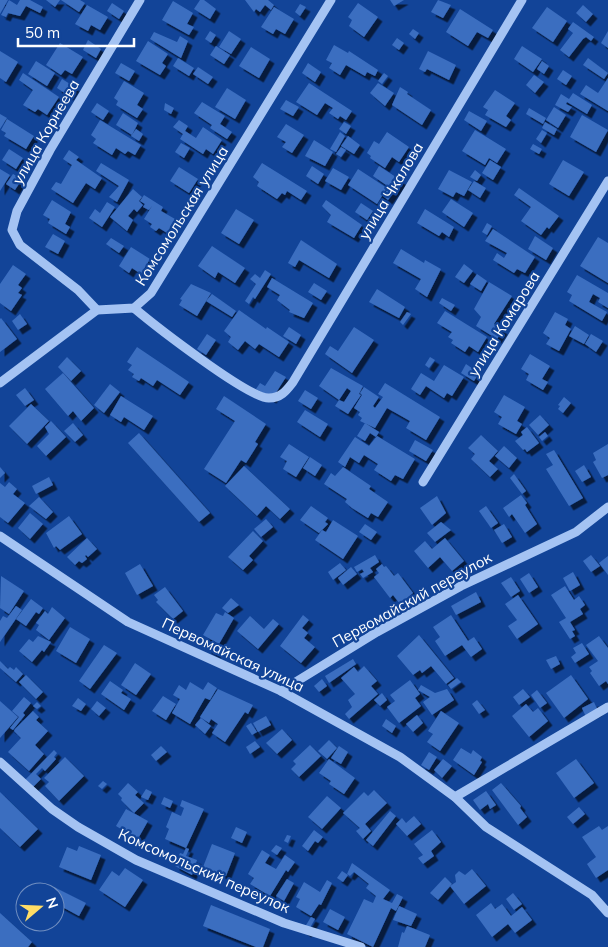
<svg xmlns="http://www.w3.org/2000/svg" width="608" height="947" viewBox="0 0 608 947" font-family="Mulish,sans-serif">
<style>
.building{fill:#3b6ec0;filter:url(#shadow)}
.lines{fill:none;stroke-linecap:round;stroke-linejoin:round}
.minor{stroke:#a4c3f3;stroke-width:9}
.labels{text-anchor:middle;stroke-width:4.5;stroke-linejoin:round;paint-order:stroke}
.street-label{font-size:15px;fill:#fff;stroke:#124498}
</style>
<defs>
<filter id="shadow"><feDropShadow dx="4.5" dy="4.5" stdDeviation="0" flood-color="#0009"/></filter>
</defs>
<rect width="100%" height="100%" fill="#124498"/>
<g class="building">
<polygon points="0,0 8,0 0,14"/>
<polygon points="9,0 17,5 20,0 30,0 43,7 40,13 26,6 20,16 8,13 6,17 1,15"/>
<polygon points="46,0 60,0 55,7"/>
<polygon points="61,0 80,0 85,3 79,12"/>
<polygon points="200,0 204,0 216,9 210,19 194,9"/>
<polygon points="245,0 268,0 274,5 271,10 265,5 260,12 256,9 254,12"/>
<polygon points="390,0 404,0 394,6"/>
<polygon points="438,0 451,5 443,18 431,12"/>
<polygon points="173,1 193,13 187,24 194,27 189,35 162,20"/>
<polygon points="112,3 124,11 119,19 107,11"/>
<polygon points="358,3 378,17 364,37 349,26 352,20 348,17"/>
<polygon points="300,4 306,7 300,16 295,12"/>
<polygon points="87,5 108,17 100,30 91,25 88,31 75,24"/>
<polygon points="583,5 593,14 586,22 576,13"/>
<polygon points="274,7 294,19 285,34 276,29 273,34 261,27"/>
<polygon points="547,7 567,21 553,42 532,28"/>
<polygon points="460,9 493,30 488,38 477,32 468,46 446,32"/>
<polygon points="573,22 594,37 591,41 586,37 583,39 569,57 560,50 573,33 568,29"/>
<polygon points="413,29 419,33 415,39 409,34"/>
<polygon points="210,31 216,35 211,43 205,39"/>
<polygon points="229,31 241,39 231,54 219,47"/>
<polygon points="608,31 608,48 601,43"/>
<polygon points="154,32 177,42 180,36 188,41 181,58 150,39"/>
<polygon points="397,38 404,43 399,50 392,45"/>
<polygon points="88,40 101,49 96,58 83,50"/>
<polygon points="148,41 168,54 162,63 166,66 160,75 136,61"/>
<polygon points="60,43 83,57 72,74 65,70 61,75 46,65"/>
<polygon points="334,45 348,53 349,51 378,70 375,76 367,72 365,76 346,65 340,75 329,68 332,63 326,60"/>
<polygon points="216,46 230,55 224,64 210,55"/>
<polygon points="522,46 542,59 533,72 514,59"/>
<polygon points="251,47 270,59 259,78 239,66"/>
<polygon points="0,51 18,62 6,82 0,78"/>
<polygon points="428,51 456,65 449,80 427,69 425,72 419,69"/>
<polygon points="178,58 194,68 189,76 173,66"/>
<polygon points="588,58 608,73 604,79 583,65"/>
<polygon points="36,61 55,73 47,86 28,74"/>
<polygon points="542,61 549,66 544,74 537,69"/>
<polygon points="121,63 135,71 129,81 115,73"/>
<polygon points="308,63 321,72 315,82 302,73"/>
<polygon points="198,67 213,77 208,84 193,74"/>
<polygon points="563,70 572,76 566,85 557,79"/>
<polygon points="23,73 59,97 47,115 38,109 35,112 23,105 33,90 19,80"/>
<polygon points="384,73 388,76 382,84 378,81"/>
<polygon points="534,75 544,82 535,93 526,85"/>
<polygon points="608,78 608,111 580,94 586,85 598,93"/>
<polygon points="62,79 75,87 69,96 57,88"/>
<polygon points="124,81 144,93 137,105 143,109 137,118 116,105 118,101 114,98"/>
<polygon points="309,83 352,111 346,120 340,116 338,119 329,113 333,108 325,103 317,115 296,102"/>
<polygon points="378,83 394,93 385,106 370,93"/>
<polygon points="400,87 408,92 407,94 431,110 422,125 392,105"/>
<polygon points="227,88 246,100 235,119 215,107"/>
<polygon points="495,90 515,103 506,116 511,120 506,127 485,115 488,110 483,107"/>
<polygon points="573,93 592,105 587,114 567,102 566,104 572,107 568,112 555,105 561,94 569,99"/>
<polygon points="286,100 299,107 293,116 280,109"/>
<polygon points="202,102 225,116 220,124 232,132 227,139 210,128 212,125 194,113"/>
<polygon points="97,103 109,111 103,120 91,112"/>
<polygon points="165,103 174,108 171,114 164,110"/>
<polygon points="554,107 566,115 558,128 546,120"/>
<polygon points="529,108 546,118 543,124 526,114"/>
<polygon points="469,111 487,121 481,131 464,120"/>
<polygon points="123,113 138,123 132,135 116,125"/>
<polygon points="0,114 7,118 0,129"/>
<polygon points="582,115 608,130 596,152 570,137"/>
<polygon points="7,119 34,136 26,149 4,136 6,133 1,130"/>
<polygon points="100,120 141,145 135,155 128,151 125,154 116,148 112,155 93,143 96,139 91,135"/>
<polygon points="179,120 188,126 185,131 196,138 203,127 222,140 213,154 206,149 203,154 180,139 183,134 173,127"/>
<polygon points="344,122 351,126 346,134 339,129"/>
<polygon points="545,122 557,129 554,135 542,128"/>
<polygon points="286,124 304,135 292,153 282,147 286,142 277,137"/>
<polygon points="136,129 143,134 139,141 131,136"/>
<polygon points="475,130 506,149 497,163 489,158 485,165 462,151"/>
<polygon points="542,130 547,133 541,143 536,139"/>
<polygon points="340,132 345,136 336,152 330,149"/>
<polygon points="387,132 409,147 399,162 392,157 385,168 370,158 371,156 367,153 374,141 379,144"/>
<polygon points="348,136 360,145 354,154 341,146"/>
<polygon points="314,140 333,152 325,166 305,156"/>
<polygon points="181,143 190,148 184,158 175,152"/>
<polygon points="533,144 542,149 539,154 530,149"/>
<polygon points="341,147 346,150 341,157 336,154"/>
<polygon points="9,149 23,158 16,169 2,160"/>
<polygon points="69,150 79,157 76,160 102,178 95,189 86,183 73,203 51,189 56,182 61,184 72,165 63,159"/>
<polygon points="490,160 501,167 493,180 482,173"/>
<polygon points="563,160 584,172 569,196 549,184"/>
<polygon points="101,163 129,180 117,202 109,197 119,186 96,171"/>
<polygon points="262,163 307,191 301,200 287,191 285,195 282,193 277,199 257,186 259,182 253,177"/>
<polygon points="312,166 324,174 318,184 306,176"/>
<polygon points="379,166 402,181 388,200 383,196 389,187 373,176"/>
<polygon points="179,167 198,179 189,193 170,181"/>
<polygon points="333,168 349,177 341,190 325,181"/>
<polygon points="0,169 10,175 0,191"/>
<polygon points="358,169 387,188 377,204 348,185"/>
<polygon points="449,170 472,182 464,196 456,192 453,197 438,189"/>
<polygon points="475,170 481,175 477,181 470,177"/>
<polygon points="13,174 22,179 15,190 6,184"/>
<polygon points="474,181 486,188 480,198 468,190"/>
<polygon points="519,188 559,216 549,229 547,227 541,235 521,221 531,207 514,195"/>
<polygon points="133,189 142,197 139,201 137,199 143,205 137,212 134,209 128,216 133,220 127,231 110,217"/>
<polygon points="144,195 163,207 161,211 175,219 167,233 159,228 156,231 150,227 152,224 144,219 152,206 149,210 143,207 145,204 140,201"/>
<polygon points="451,199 473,213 464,227 442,212"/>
<polygon points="52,200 71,212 65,224 70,227 66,234 48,223 50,219 43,215"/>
<polygon points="326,200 362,225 354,238 327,222 331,215 322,206"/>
<polygon points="107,202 115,207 102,227 89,218 95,209 100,213"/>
<polygon points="361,203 373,211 367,220 355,212"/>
<polygon points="236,209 254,220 239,244 221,233"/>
<polygon points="425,209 454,227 449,237 442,232 439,236 417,223"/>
<polygon points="487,223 492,226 487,235 482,232"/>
<polygon points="493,229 535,257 525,273 517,269 514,273 493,260 497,253 504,258 507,253 485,241"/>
<polygon points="53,234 65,241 58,254 45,247"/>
<polygon points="535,236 553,248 546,260 528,249"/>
<polygon points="598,237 608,243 608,283 580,266"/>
<polygon points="111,238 124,246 119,253 106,244"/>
<polygon points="301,240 337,264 329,278 299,260 295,267 288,263"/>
<polygon points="212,246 245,268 235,283 218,272 215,278 198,266"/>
<polygon points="131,247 150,259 141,274 132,268 129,273 119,266"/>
<polygon points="401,249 424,263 425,260 441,269 427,297 415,289 421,279 393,263"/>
<polygon points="464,264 473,271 464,283 455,277"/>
<polygon points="13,265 26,274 18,285 22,288 18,293 22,295 11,311 0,303 0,284"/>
<polygon points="265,270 271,274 255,299 253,297 249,304 245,301 256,284 250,279 255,274 260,278"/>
<polygon points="477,274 487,281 481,291 470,284"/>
<polygon points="577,275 608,293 608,308 598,302 600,298 593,294 589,302 607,312 602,321 569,301 572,295 567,292"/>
<polygon points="272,278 313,303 304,318 289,312 290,310 277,300 280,295 267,287"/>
<polygon points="489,282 512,296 494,324 503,330 497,339 476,326 481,317 474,309"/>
<polygon points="314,283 327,291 321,300 308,292"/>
<polygon points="191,284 211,293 197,316 179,305 182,300 180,299"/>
<polygon points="377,289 405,307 399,318 369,302"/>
<polygon points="212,294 236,311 232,317 206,301"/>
<polygon points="442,298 455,305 451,311 439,303"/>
<polygon points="239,310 266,329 267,327 289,342 279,357 259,344 255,349 245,341 238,350 228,342 231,337 224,331"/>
<polygon points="445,311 487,337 478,352 469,346 465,352 451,343 453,340 448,337 452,332 437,323"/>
<polygon points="407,312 411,314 403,325 400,322"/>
<polygon points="555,312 568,319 565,325 571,329 559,351 546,344 550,338 543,333"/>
<polygon points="20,314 27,324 18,330 12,321"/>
<polygon points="1,318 17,339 0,352 0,319"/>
<polygon points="575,326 589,335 584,344 569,336"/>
<polygon points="289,327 301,335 296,344 283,336"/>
<polygon points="354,327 374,340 352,373 325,354 330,346 338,351"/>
<polygon points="207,334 216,340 206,355 197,349"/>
<polygon points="591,334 603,341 596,352 585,344"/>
<polygon points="137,347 189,382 180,395 157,380 153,386 141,378 139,381 132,377 134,374 128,370 132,365 127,362"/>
<polygon points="530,354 550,366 542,379 548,382 543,390 526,380 529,374 521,369"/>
<polygon points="67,357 81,371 71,381 58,367"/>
<polygon points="430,357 435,360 429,368 425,365"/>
<polygon points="466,364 479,373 474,381 461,373"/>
<polygon points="444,365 464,377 452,396 447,393 444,398 426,386 420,395 411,389 421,373 434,381"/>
<polygon points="331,368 363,386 359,394 361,395 348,414 335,406 339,400 344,402 351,391 347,388 339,400 319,386"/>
<polygon points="275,371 286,377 272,399 256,389 260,383 265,386"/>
<polygon points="63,373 94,408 81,421 73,411 68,416 45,389"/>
<polygon points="385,383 440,417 426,440 406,428 410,421 387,408 375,428 360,421 362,418 358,415 360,412 354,408 362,395 360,393 364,387 379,397 373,406 375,408 383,397 378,394"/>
<polygon points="110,384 120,392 104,413 94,405"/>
<polygon points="25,388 34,400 25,406 16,395"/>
<polygon points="305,390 318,398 311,409 298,401"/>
<polygon points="504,395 525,407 517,421 522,424 516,434 498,424 502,417 494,412"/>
<polygon points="121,396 153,416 144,430 124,417 121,422 110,415"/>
<polygon points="224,396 266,424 255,442 258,444 246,463 241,460 226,483 204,469 235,421 216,409"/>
<polygon points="564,397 571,403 563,413 558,409 560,406 558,405"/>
<polygon points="31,404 49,421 27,444 9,426"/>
<polygon points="305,410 328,424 320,437 297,422"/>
<polygon points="540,415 549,425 538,435 529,425"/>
<polygon points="51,421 66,437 46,456 37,446 49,434 45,427"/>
<polygon points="73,423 83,435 75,442 64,431"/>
<polygon points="365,423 379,432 376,437 370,433 365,441 357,436"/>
<polygon points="527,427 539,443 527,452 525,449 523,450 515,441 523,435 521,432"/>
<polygon points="545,432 548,436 542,441 539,437"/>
<polygon points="139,433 210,513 199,522 128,443"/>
<polygon points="481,435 498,451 489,461 498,469 490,477 471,459 475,454 468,448"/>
<polygon points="377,436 415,459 403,479 395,475 391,481 374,470 378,464 364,455 359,463 350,457 345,467 338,462 355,437 369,446"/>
<polygon points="415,440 433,450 426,461 409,451"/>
<polygon points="289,444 309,457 296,477 283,469 287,461 280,457"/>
<polygon points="608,444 608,475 602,478 593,462 596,460 593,453"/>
<polygon points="504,446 517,458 509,468 495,456"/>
<polygon points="554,450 583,498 569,506 546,469 553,465 546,454"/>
<polygon points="310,457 322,465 315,476 303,468"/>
<polygon points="584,465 591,477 582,482 575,471"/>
<polygon points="244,466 290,509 280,519 266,506 257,516 225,486"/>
<polygon points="0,467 5,473 0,478"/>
<polygon points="343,467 371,486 369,489 388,502 378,517 371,513 368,518 352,508 345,502 347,499 324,484 331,473 335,476"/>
<polygon points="514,474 526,491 522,494 510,478"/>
<polygon points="49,477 53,485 36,494 32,486"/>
<polygon points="9,482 17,489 13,494 25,503 8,523 0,517 0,483 5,487"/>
<polygon points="521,495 527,503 525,505 537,524 525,533 512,514 509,517 503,508"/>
<polygon points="437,496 446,513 432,525 420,508"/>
<polygon points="39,497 53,512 46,519 29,506"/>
<polygon points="311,506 328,518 325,522 328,524 319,533 300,520"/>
<polygon points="486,506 498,523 491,528 479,511"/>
<polygon points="30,513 43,524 30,539 18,528"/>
<polygon points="69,516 82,534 60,550 56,546 54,548 46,533"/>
<polygon points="266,519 273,527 261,537 254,529"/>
<polygon points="333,520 358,536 343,559 315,540 322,530 326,532"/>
<polygon points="441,522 451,530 435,542 427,533"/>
<polygon points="365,524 377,532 371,540 359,532"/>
<polygon points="504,524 512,537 502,543 494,530"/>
<polygon points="253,531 263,541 249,556 253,560 243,570 228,557"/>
<polygon points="87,538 97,549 88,557 86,555 85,556 87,559 82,563 79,561 75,565 67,557"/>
<polygon points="445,538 464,561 452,571 440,557 428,568 414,551 425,541 432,549"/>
<polygon points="375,555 379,562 370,568 373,572 363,578 360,574 364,572 362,569 357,572 354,567"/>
<polygon points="591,555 600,566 591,572 583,561"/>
<polygon points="608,556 608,575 599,563"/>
<polygon points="340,563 346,570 333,580 328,572"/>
<polygon points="140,564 153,586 137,595 125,573"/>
<polygon points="382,564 384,567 386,566 394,576 398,573 413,593 400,604 393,595 390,598 374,577 379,573 376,569"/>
<polygon points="351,567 357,574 343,585 338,578"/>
<polygon points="573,572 580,585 570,591 563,578"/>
<polygon points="529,573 538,587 529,593 520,579"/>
<polygon points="1,576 24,591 9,614 0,608"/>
<polygon points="511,577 520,591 511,597 501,583"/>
<polygon points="565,586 574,600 579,596 585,605 580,609 583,614 570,622 575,630 572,631 575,636 570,639 559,622 566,618 551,595"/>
<polygon points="165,587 183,611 173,619 156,602 158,600 154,595"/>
<polygon points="476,592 481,602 456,615 451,606"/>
<polygon points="518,595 538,624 517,639 508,626 517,620 505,604"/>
<polygon points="231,598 239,605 228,613 222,608"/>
<polygon points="31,599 43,608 39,614 36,612 26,626 16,619"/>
<polygon points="16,606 22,610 0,642 0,621 3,616 7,618"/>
<polygon points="52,607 65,618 49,640 36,630 39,625 36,623 45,611 48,614"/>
<polygon points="225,612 234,618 219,644 203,635 216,613 223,616"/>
<polygon points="303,615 309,620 302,628 308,633 304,638 315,647 301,663 280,646"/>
<polygon points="451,615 468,641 474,637 482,649 471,657 462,645 445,656 435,641 440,637 433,627"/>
<polygon points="250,616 264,629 273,619 279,624 258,649 237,631"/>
<polygon points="70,627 90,639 76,663 56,651"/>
<polygon points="419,635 454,678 446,684 431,666 422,673 420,670 413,675 397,656"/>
<polygon points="38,636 51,642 44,652 42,650 32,662 19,651 29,639 33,642"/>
<polygon points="599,636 608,648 608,684 606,681 599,686 590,673 592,671 589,667 598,661 586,645"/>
<polygon points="211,642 220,647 216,654 207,649"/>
<polygon points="582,643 589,654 575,663 571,657 576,653 573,648"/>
<polygon points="104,645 117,653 90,689 79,681"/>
<polygon points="556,656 560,664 551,669 546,660"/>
<polygon points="353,659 356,664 329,683 325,676"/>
<polygon points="0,661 8,669 10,667 14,670 16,667 23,674 16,682 0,668"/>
<polygon points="135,663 151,674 136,695 121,685"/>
<polygon points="364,666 377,681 371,686 378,694 349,719 345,714 352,707 348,700 355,694 341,678 354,667 358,672"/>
<polygon points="26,675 43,692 36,699 19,682"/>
<polygon points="571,675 588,699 564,718 546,693"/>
<polygon points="457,678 461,682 451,689 448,685"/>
<polygon points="322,679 327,686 319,692 314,686"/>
<polygon points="410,680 420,694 415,698 421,706 399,723 387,707 395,701 390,695"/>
<polygon points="110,681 123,690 121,693 131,699 124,710 101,694"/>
<polygon points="190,682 203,690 208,682 217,688 210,700 205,698 190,724 172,713 180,699 173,695 179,685 186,690"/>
<polygon points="421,685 435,693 447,689 454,700 432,715 423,702 430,697 418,690"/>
<polygon points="218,689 253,705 248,714 245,712 225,742 212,733 218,724 211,719 209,723 200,717"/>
<polygon points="523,689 530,697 519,705 513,697"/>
<polygon points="537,690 547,703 540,708 531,695"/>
<polygon points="382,693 387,700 380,706 374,700"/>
<polygon points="163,696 176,704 166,720 152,711"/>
<polygon points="24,697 31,703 23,713 25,715 13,730 10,728 19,717 12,711"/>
<polygon points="78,698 86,704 81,711 72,706"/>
<polygon points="477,700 485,710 479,714 472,704"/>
<polygon points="0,701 18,717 0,738"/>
<polygon points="97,701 106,708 99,716 91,709"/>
<polygon points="37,702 41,706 37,709 33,706"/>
<polygon points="594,702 598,711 586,717 582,708"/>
<polygon points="526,704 533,712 538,708 548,721 529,737 512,716"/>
<polygon points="33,711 39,717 36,720 48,731 35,745 44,754 29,771 8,752 21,738 14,731 15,729"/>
<polygon points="441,711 459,723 440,751 427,742 433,734 428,731"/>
<polygon points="417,715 423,723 413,732 406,724"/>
<polygon points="266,716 271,725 258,732 253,723"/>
<polygon points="201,718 211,726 205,734 195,725"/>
<polygon points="386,719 396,726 392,733 382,726"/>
<polygon points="251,723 257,732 252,735 246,726"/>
<polygon points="282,729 292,740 277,754 266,743"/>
<polygon points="329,740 337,748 327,759 318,751"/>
<polygon points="255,741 260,747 250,754 246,747"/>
<polygon points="310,745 321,756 299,777 291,769 296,764 293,761"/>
<polygon points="161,746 167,752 156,761 151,755"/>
<polygon points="339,746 348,752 341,764 331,758"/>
<polygon points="461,748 471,754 473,750 482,757 480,761 482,762 474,775 453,760"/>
<polygon points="54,750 57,753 54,757 56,759 45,771 42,768 36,774 41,779 32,788 24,781"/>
<polygon points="429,752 437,757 429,770 421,765"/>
<polygon points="65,757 84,776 59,801 45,786 49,782 44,778"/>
<polygon points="329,759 355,778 344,794 329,784 331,781 319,773"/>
<polygon points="443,759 452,766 442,778 434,770"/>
<polygon points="576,759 594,783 574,798 556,773"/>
<polygon points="103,781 107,784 102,789 98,786"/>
<polygon points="128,783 138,792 135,795 144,803 134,813 121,800 122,798 118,794"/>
<polygon points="501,783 521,806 520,808 527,817 518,825 492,790"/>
<polygon points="146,789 152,792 148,800 141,797"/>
<polygon points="374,790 387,803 365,824 371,831 363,839 356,831 360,828 343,813 364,792 368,796"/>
<polygon points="486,791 496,805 490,809 488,804 480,810 473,800"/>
<polygon points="0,792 38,829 20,847 0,828"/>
<polygon points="327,796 341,808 322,829 308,817"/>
<polygon points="164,797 173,801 170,808 161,804"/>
<polygon points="182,800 204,809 186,848 165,839 169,829 166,827 172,812 181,816 184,808 180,806"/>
<polygon points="579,807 585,814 573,824 567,817"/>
<polygon points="126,809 148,821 135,844 118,834 121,829 116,826"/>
<polygon points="390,811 396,816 373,846 366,840"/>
<polygon points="414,816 421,824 407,836 396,824 402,818 406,823"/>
<polygon points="599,826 602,830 608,826 608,870 596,878 587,864 596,857 582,837"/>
<polygon points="236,827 247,832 242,843 231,838"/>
<polygon points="314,830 323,837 318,843 315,841 308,851 302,846"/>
<polygon points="432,830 441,842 431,851 434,856 423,864 418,858 423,855 414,844"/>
<polygon points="287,835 291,836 288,843 284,841"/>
<polygon points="212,844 235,853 226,876 203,867"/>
<polygon points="276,845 282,848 277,855 271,851"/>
<polygon points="79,846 101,855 91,880 59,867 67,847 77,851"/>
<polygon points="186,848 189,849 186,856 197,860 192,875 175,866 180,853 183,854"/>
<polygon points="262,850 270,855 265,863 276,869 285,855 295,862 288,872 286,870 270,896 250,884 254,878 248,874"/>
<polygon points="352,863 390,890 383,899 392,903 397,894 403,897 396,911 391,908 373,947 347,934 364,899 373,903 376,896 366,888 369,884 354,872 350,876 347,874"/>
<polygon points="125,868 143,880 125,907 99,890 112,871 119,876"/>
<polygon points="472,869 486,886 464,904 450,886 456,882 455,875 459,871 465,875"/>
<polygon points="342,871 348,875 343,882 337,878"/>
<polygon points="445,877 452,884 438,900 430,893"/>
<polygon points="287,879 294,883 284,901 276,896"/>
<polygon points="327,880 332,883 321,905 319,904 311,916 296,907 300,899 296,897 304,882 320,892"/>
<polygon points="54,887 86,903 79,916 55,903"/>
<polygon points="513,893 522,904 514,910 506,899"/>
<polygon points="491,903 495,909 502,904 511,916 522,907 532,920 515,933 508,924 492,937 476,915"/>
<polygon points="211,905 270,929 263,947 256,947 203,926"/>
<polygon points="399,906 417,914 411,926 393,920"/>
<polygon points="330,909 345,917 338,930 323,922"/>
<polygon points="0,913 32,942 28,947 0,947"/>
<polygon points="311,917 315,919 307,933 303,930"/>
<polygon points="407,926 430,935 425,947 398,947 402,932 404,933"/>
</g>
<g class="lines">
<g class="minor">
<path d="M 134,308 C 153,324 249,399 269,398 C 281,398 286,391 293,382 L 522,0"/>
<polyline points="97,310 78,290 20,245 12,230 17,211 50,150 140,0"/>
<polyline points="0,383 97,310 134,308 151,293 331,0"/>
<polyline points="423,482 608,181"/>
<polyline points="0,536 128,622 281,691 400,757 455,797 486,827 592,895 608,913"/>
<polyline points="281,691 377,632 461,586 576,532 608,507"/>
<polyline points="0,762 52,809 78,827 136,860 284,923 361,947"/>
<polyline points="455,797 608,707"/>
</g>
</g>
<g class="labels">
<g class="street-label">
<text transform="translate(46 132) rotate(-60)" y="5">улица Корнеева</text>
<text transform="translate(391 191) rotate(-59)" y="5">улица Чкалова</text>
<text transform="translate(182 216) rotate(-58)" y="5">Комсомольская улица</text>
<text transform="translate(504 324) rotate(-58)" y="5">улица Комарова</text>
<text transform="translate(412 600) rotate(-29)" y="5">Первомайский переулок</text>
<text transform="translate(233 655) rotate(25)" y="5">Первомайская улица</text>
<text transform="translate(204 871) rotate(24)" y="5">Комсомольский переулок</text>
</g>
</g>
<g transform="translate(40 907) rotate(71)"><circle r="24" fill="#124498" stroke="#718fc1"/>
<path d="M0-4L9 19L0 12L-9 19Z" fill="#ffdd66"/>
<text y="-8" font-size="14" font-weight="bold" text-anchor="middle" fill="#ffffff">N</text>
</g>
<path d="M18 38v8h116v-8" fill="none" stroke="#ffffff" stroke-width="2.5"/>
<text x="25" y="38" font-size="15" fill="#ffffff" stroke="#124498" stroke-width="4" paint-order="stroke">50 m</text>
</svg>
